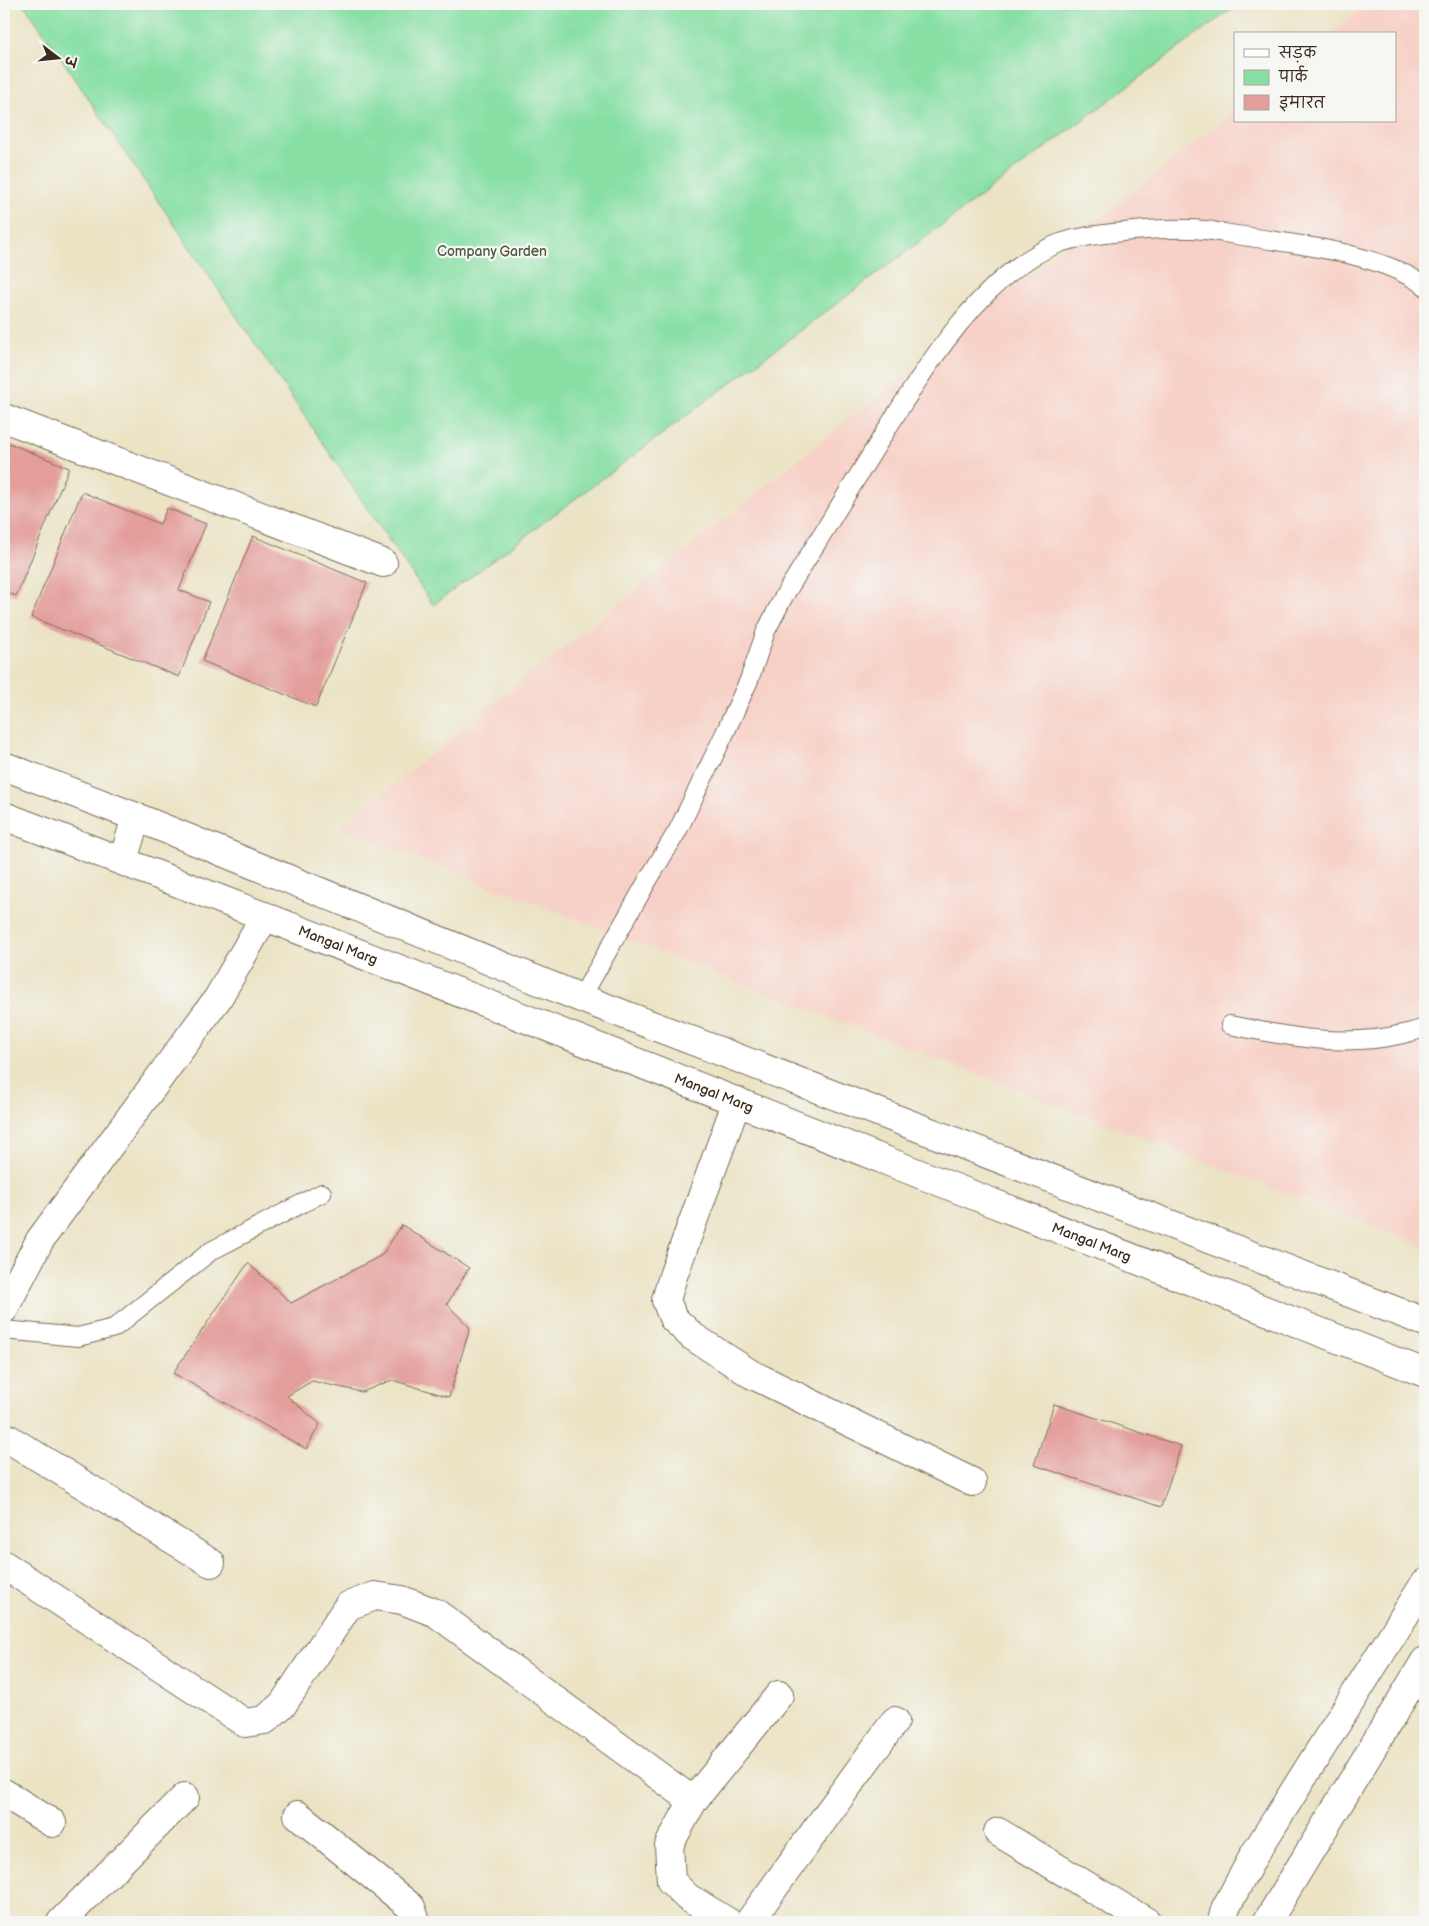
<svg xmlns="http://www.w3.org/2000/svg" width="1429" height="1926" viewBox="0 0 1429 1926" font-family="'Balsamiq Sans','Playpen Sans Deva',sans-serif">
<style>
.built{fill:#f7d1c7}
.green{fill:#87dfa4;stroke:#618461}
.building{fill:#e39e9b}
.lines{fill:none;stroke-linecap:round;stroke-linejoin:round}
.lane-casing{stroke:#796b58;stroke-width:20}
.street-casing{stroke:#796b58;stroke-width:30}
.primary-casing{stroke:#796b58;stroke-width:30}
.lane{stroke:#fff;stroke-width:18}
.street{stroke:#fff;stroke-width:28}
.primary{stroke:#fff;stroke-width:28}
.labels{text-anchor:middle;stroke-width:4.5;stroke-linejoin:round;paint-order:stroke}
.park-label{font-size:14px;fill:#4e5740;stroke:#f6f6f2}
.street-label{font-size:14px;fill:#3b2a1e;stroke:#f6f6f2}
</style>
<rect width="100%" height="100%" fill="#f6f6f2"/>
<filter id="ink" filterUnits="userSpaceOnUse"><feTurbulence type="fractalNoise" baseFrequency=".02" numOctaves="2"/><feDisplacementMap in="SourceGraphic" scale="10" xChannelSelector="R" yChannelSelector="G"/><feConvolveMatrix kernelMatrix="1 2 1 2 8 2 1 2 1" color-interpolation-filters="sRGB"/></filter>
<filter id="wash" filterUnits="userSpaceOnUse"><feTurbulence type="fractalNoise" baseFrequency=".0096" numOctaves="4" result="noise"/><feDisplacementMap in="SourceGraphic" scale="20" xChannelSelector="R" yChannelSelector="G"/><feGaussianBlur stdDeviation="1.12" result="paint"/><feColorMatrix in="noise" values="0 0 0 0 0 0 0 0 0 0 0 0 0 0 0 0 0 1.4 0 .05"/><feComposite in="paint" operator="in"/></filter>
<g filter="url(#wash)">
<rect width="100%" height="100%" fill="#ebe3c4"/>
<polygon class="built" points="1368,4 1425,4 1425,1247 339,828 1235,110 1235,121 1395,121 1395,34 1330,34"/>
<polygon class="green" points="24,4 1238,4 433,605"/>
<g id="blocks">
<g class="building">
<polygon points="4,441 69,468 16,596 4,591"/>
<polygon points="82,492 160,524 167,508 206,524 179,590 209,602 179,677 31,617"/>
<polygon points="253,536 367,583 316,707 202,661"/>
<polygon points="402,1225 469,1268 447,1304 470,1328 449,1397 392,1380 362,1392 312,1381 287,1396 320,1424 306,1449 173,1373 248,1263 291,1303 382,1255"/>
<polygon points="1054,1404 1181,1446 1161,1507 1034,1465"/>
</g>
</g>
</g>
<g filter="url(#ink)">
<use href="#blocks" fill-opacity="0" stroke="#796b58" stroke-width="1"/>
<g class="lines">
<g class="lane-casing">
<g id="lane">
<path d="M 581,998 L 648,880 L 678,830 L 724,735 L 749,680 L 766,631 L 784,596 C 812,550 841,504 869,458 C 914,386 977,274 1060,243 C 1077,237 1095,235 1113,233 C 1143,230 1174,227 1205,230 C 1220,232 1235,235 1250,237 C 1305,246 1379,253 1425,286"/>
<path d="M 1230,1025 C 1288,1037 1345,1048 1403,1034 C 1410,1032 1419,1031 1425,1027"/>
<polyline points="4,1330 78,1337 114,1328 211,1251 322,1193"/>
</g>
</g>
<g class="street-casing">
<g id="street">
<polyline points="4,418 383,563"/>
<polyline points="737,1101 673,1276 666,1300 673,1318 692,1336 751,1374 972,1482"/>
<polyline points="4,1309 40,1240 218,998 265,916"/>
<polyline points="4,1436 211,1563"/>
<polyline points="4,1565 245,1723 265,1720 283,1704 348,1606 375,1596 402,1600 436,1613 693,1801"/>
<polyline points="4,1793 52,1823"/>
<polyline points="298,1815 411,1907 416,1922"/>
<polyline points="998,1832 1147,1922"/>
<polyline points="61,1922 185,1797"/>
<polyline points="728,1922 687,1897 671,1881 669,1845 693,1801 779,1695"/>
<polyline points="749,1922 895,1721"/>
<polyline points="1222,1922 1225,1909 1254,1855 1425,1583"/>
<polyline points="1267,1922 1425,1661"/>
</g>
</g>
<g class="primary-casing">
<g id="primary">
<polyline points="4,766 136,817 581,998 1425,1322"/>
<path id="s1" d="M 4,816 C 479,997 951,1188 1425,1373"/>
<polyline points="123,861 136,817"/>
</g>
</g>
<use href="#lane" class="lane"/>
<use href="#street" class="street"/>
<use href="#primary" class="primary"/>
</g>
</g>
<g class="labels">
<g class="park-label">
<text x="492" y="256">Company Garden</text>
</g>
<g class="street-label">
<text dy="5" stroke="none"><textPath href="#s1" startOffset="358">Mangal Marg</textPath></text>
<text dy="5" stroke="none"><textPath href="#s1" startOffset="762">Mangal Marg</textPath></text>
<text dy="5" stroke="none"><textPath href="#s1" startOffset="1168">Mangal Marg</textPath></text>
</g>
</g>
<rect width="1429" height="1926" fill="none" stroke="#f6f6f2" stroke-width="20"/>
<rect x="1234" y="32" width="162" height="90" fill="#f6f6f2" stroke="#aba49d"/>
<rect x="1244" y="49" width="25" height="8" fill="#ffffff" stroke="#aba49d"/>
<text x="1279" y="58" font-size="15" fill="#3b2a1e">सड़क</text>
<rect x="1244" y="70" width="25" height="15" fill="#87dfa4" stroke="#aba49d"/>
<text x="1279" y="82" font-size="15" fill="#3b2a1e">पार्क</text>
<rect x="1244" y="95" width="25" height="15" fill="#e39e9b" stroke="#aba49d"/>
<text x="1279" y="108" font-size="15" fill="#3b2a1e">इमारत</text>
<g transform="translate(58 58) rotate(106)" stroke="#f6f6f2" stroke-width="4" paint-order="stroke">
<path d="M0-4L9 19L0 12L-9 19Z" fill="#3b2a1e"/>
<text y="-8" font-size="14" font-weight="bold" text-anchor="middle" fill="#3b2a1e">उ</text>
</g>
</svg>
